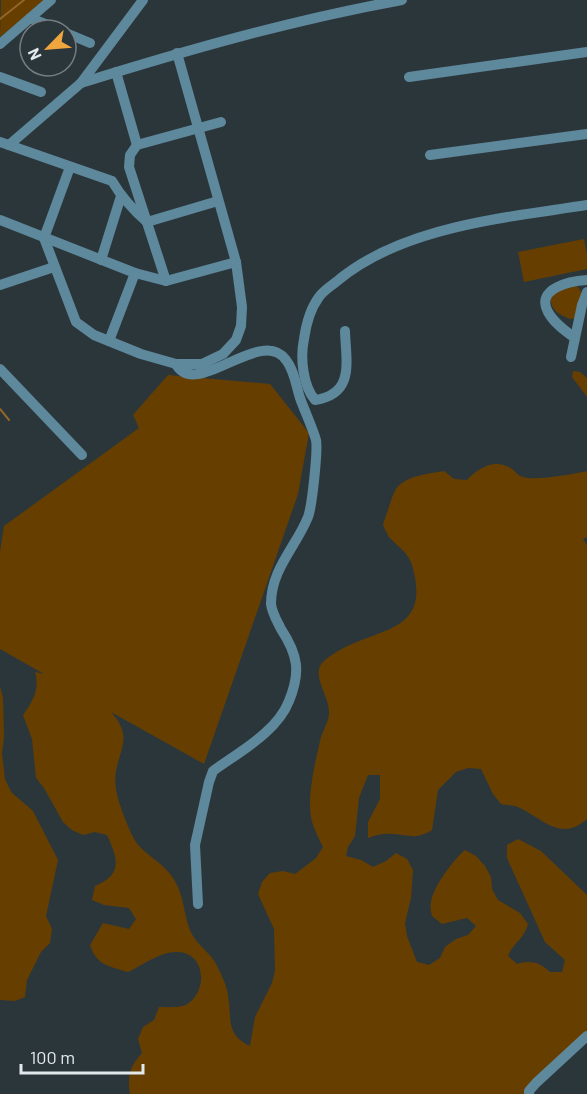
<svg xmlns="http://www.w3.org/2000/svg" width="587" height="1094" viewBox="0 0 587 1094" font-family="Barlow,sans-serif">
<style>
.green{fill:#663f00}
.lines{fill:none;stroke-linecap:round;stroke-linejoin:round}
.stream{stroke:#936528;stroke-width:2}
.minor{stroke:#5e889b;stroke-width:10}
</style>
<rect width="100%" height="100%" fill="#2b363b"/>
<g class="green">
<polygon points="1,0 45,0 0,37"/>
<polygon points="584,239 587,255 587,269 524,282 518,252"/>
<path d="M 577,286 L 582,293 L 575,318 L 570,319 C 560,315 550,310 551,298 L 558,290 Z"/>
<polygon points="573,371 580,372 587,378 587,397 572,377"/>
<path d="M 168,375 L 270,384 L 309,433 L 298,494 L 204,764 L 111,712 C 132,735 121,746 116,771 C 114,781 116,792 119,802 C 123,814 132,839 140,847 C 151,858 165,865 173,878 C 185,897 183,912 190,930 C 195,943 208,951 215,962 C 220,972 227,985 228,996 C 232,1018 225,1034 250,1046 L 255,1017 L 272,983 L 275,971 L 274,929 L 258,894 L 262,882 L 270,873 L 283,871 L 295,874 L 316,858 L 323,847 C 319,839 315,831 312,822 C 306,799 315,764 320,741 C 322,732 328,723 329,715 C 331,699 314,681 320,666 C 323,660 332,655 338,651 C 380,627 432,633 412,565 C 408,552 398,547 389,537 C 387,534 385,529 383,525 C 385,519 393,493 396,489 C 406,475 429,474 444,471 L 454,479 L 467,480 C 479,467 496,458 512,469 C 516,472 518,476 523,477 C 535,481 574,474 587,471 L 587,537 L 583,539 L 587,545 L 587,819 C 559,844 540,815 515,806 C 511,805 505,805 501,804 L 493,794 L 481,769 L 468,768 L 456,772 L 438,790 L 432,830 C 416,840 410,835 393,834 C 384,833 376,835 368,838 L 368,822 L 380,799 L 380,775 L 368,775 L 359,798 L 355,836 L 348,847 L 346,856 L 361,860 L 373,867 L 386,861 L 396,853 L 407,859 L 413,870 L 411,898 L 405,923 L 407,936 L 417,962 L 429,965 L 440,958 L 445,947 L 456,939 L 468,935 L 476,926 L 467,918 L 442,924 L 432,916 C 431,912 430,906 431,902 C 433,887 454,859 465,850 L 476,856 L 485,866 L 491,877 L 492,889 L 498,900 L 520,913 L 528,924 C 523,941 515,940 508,956 L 517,964 C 531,960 539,962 550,972 L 562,972 L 565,960 L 545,942 L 507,858 L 507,845 L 518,839 L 541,851 L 587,895 L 587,1040 L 529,1094 L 130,1094 C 127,1076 130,1066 142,1053 L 138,1039 L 143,1027 L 154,1020 L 159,1007 C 167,1007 179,1008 186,1005 C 209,992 206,950 175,952 C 158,953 143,965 128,972 C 109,966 97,966 90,945 L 103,923 L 129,929 L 136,919 L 129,908 L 104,905 L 92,900 L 95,886 C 123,874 118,859 107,835 L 95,832 L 83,835 L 72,830 L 63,822 L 44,788 L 36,778 L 32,739 L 23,715 C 33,701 40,689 35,672 L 44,674 L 0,649 L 0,552 L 4,526 L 139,428 L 133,415 Z"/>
<polygon points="0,686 3,698 4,737 2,754 5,779 11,792 33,811 58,860 46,916 52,929 50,943 41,952 27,980 25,997 15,1001 0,1000"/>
</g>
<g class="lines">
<g class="stream">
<polyline points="0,19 24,0"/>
<polyline points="0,409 9,420"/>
</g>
<g class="minor">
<polyline points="30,18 60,30"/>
<polyline points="66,33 90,43"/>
<polyline points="0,44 51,0"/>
<polyline points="116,72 137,145"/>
<polyline points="0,77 41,92"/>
<polyline points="409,77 587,52"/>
<path d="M 81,83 C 187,50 292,20 402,0"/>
<path d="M 0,142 L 112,181 C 122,198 132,209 147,222 L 218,201"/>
<polyline points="9,145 81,83 143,0"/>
<polyline points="430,155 587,134"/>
<polyline points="0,220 135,273 166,281 236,262"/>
<polyline points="44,238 76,322 94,335 141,354 176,364 202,364 223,354 236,340 241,326 242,307 236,262 177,53"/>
<polyline points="44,238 70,167"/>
<polyline points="101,260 121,196"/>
<polyline points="166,281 129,167 130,155 137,145 221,122"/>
<polyline points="0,285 54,267"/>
<path d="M 345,331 C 346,362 355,394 315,400 C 303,386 300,358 304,339 C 306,325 310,309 319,297 C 323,291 331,286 336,282 C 402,226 505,218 587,205"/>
<path d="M 575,338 C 565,331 554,323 548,312 C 535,288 571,281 587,280"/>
<polyline points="109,341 135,273"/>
<polyline points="571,357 582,305 587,292"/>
<path d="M 176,364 C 196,401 261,325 286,360 C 294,370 296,385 300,398 C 305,412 312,426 316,440 C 318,450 312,507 308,517 C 296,547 271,569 271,604 C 272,613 277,621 281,629 C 298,655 301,672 289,701 C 277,732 239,752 213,771 L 209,782 L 195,845 L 198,904"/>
<polyline points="0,369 82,455"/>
<polyline points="529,1094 529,1091 536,1083 587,1036"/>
</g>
</g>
<g transform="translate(48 48) rotate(245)"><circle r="28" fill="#2b363b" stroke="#747e82" stroke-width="1.5"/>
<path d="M0-4.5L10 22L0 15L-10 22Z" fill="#f0a63f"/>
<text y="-9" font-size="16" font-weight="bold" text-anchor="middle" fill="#e2e9ec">N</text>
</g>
<path d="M21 1064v9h122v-9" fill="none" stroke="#e2e9ec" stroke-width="3"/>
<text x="30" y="1064" font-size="18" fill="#e2e9ec" stroke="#2b363b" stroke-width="4.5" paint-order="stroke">100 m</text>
</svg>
